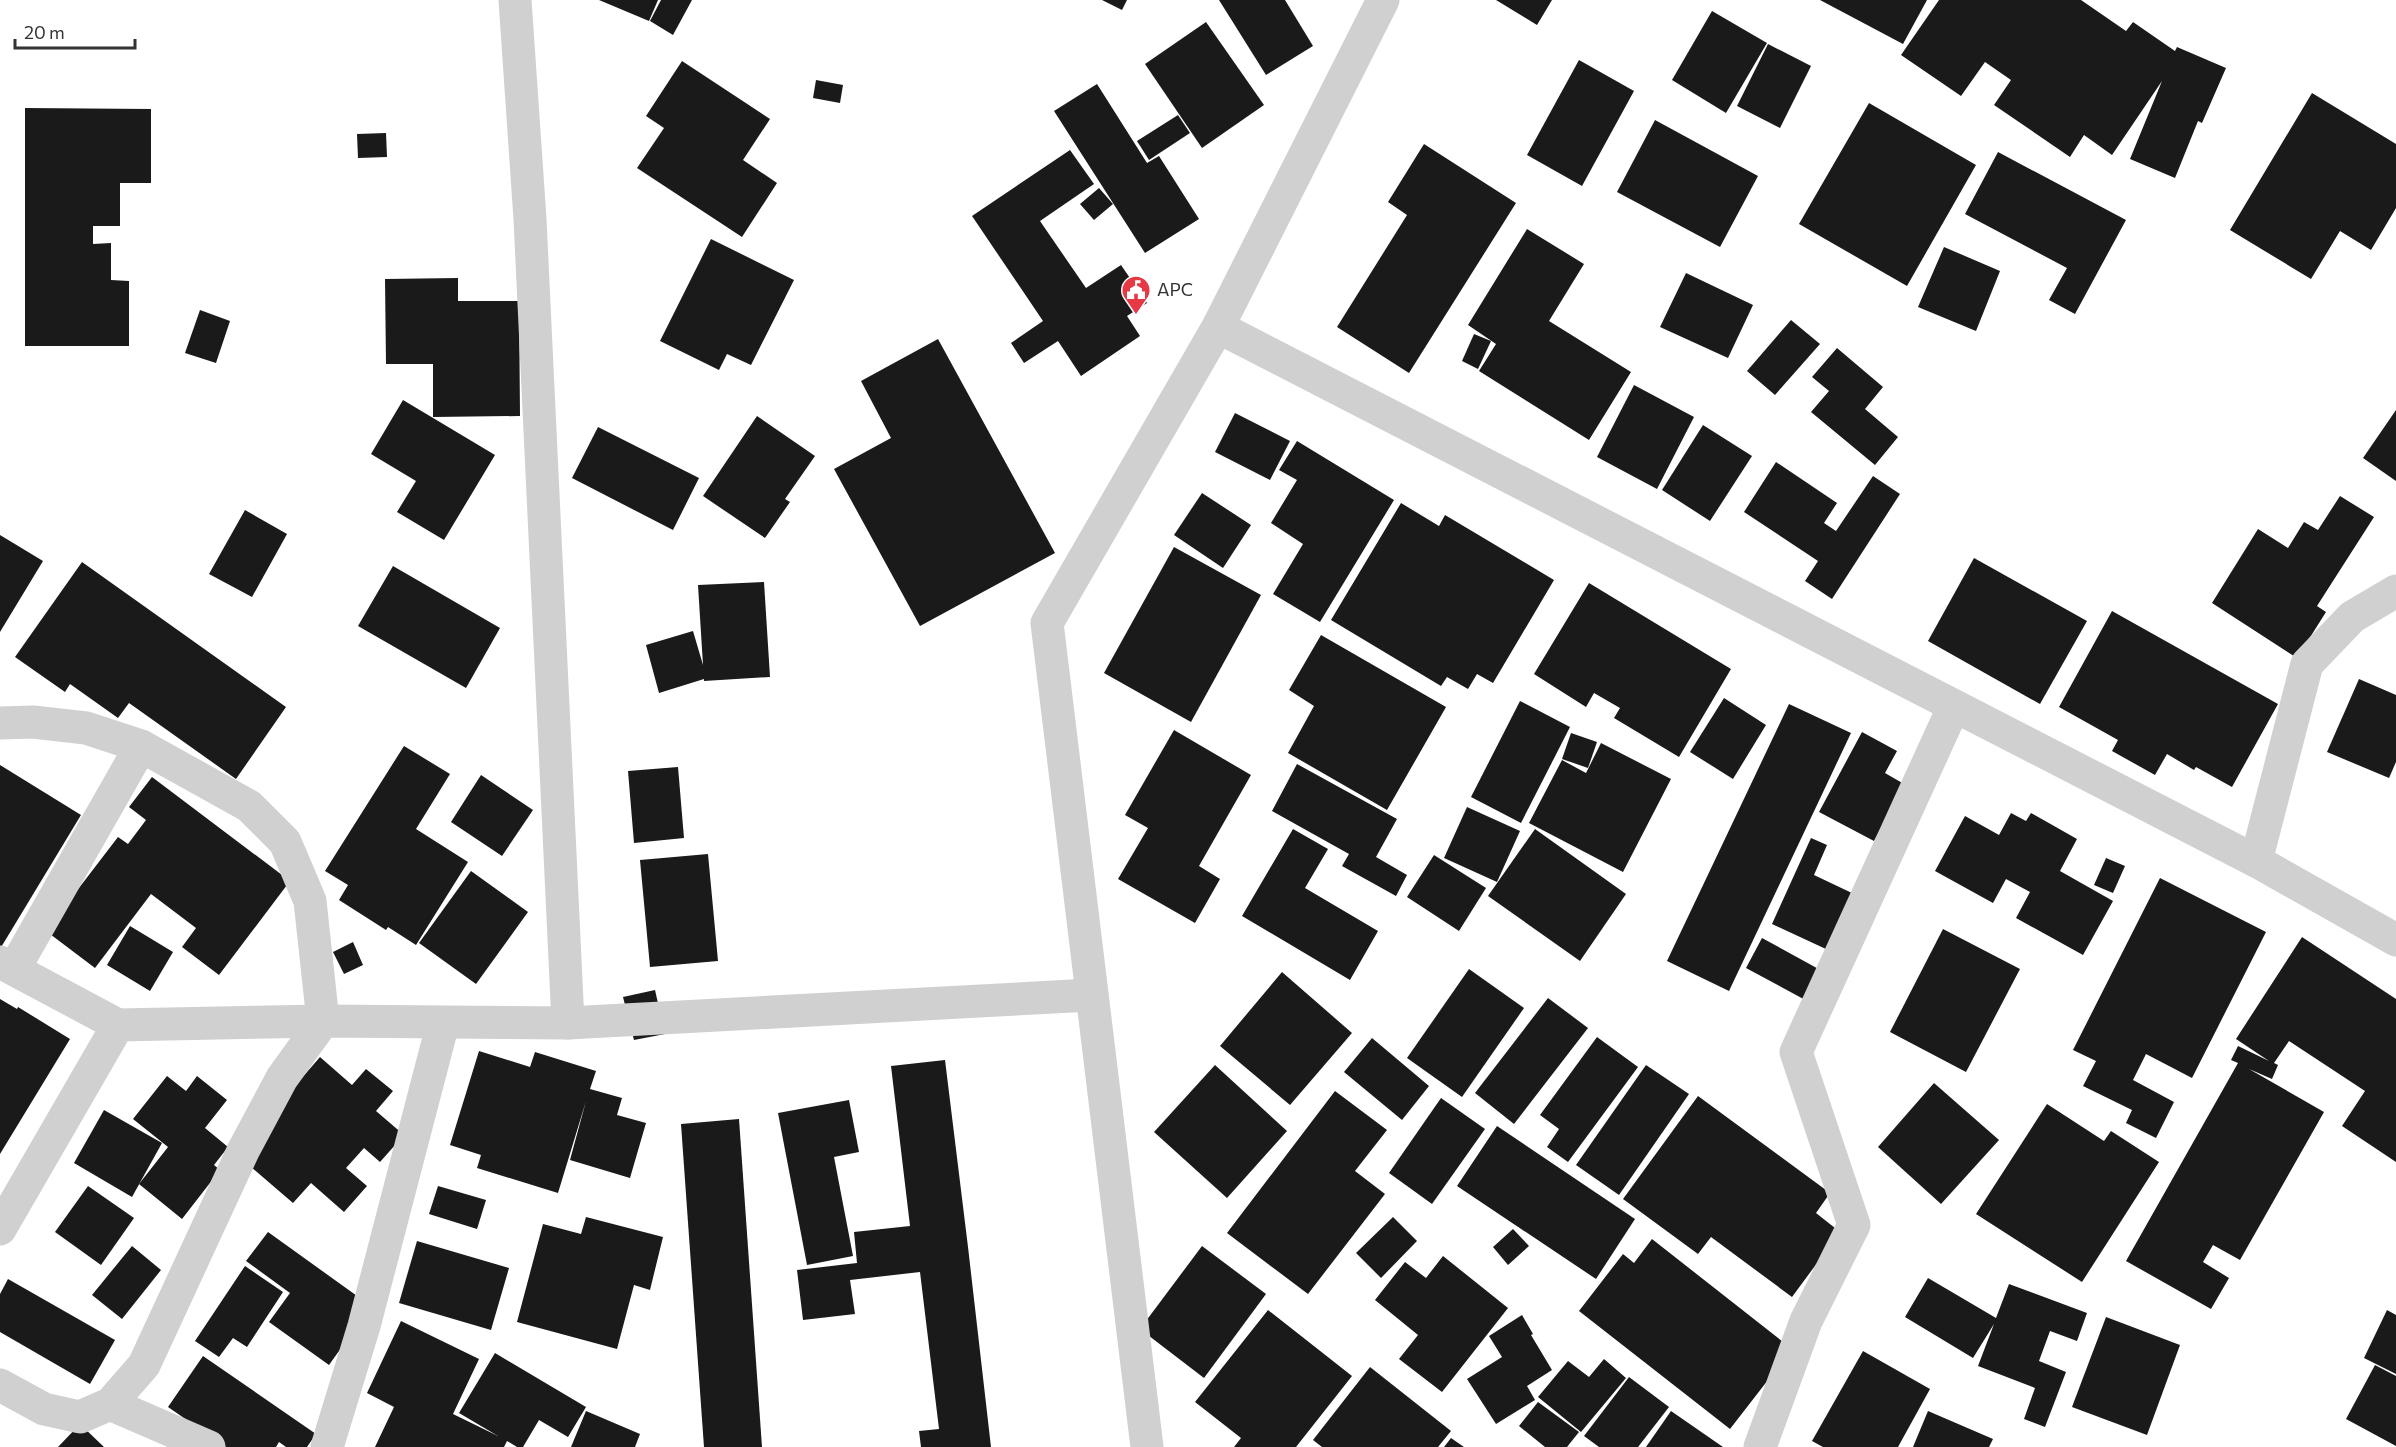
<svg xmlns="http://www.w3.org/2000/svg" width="2396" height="1447" viewBox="0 0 2396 1447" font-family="Commissioner,sans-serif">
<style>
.building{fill:#1a1a1a}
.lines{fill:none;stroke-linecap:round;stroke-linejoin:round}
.minor{stroke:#d0d0d0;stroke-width:33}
.labels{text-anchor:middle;stroke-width:6;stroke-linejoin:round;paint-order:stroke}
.poi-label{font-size:18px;fill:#333;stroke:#fff;text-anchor:start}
</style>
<rect width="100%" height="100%" fill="#fff"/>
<g class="building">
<polygon points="599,0 658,0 649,21"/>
<polygon points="661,0 692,0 673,35 650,21"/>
<polygon points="1102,0 1127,0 1122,10"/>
<polygon points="1219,0 1285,0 1313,46 1266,75"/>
<polygon points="1496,0 1552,0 1537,25"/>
<polygon points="1820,0 1927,0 1903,44"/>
<polygon points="1939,0 2081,0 2126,31 2133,22 2175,51 2177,47 2226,68 2202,123 2198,121 2175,178 2130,159 2162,81 2112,155 2084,135 2070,157 1994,105 2011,80 1985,62 1961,96 1901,55"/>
<polygon points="1712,11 1767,43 1726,113 1672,80"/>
<polygon points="1206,22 1264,105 1202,148 1145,64"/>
<polygon points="1768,44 1811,66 1780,128 1737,106"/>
<polygon points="1579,60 1634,91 1582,186 1527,155"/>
<polygon points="682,61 770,119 743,160 777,183 742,237 637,168 664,128 646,116"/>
<polygon points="816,80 843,85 840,103 813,98"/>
<polygon points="1097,84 1147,163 1159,156 1199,219 1145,253 1054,111"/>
<polygon points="2312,93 2396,144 2396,208 2371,250 2340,231 2311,279 2230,230"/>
<polygon points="1869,103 1976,165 1907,286 1799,224"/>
<polygon points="25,108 151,109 151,183 120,183 120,226 93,226 93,244 111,243 111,280 129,281 129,346 25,346"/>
<polygon points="1178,115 1190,133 1149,160 1137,141"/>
<polygon points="1655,120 1758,176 1720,247 1617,192"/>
<polygon points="386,133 387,157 358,158 357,134"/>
<polygon points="1424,144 1516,203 1409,373 1337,327 1407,215 1388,202"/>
<polygon points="1070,150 1094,184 1040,221 1086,288 1121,265 1147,303 1127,316 1140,336 1081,376 1058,341 1024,363 1011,343 1043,321 972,216"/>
<polygon points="1998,152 2126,220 2075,314 2049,300 2067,268 1965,214"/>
<polygon points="1099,188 1113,204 1094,220 1080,204"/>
<polygon points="1527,229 1584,264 1549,321 1631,372 1589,440 1479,371 1496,344 1468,325"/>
<polygon points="711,239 794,280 751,365 727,354 719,370 660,341"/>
<polygon points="1944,247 2000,271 1976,331 1918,307"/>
<polygon points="1686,273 1753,305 1728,358 1660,327"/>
<polygon points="458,278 458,301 519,301 520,416 433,417 433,364 386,364 385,279"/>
<polygon points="200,310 230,321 216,363 185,353"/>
<polygon points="1791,320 1820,344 1775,395 1747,371"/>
<polygon points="1474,334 1491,341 1478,369 1462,361"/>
<polygon points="938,339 1055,553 920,626 834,469 891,438 861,381"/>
<polygon points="1837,348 1883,387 1865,409 1898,437 1875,465 1811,412 1829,391 1812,377"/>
<polygon points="1634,385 1694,417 1657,489 1597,457"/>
<polygon points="403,400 495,455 444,540 397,512 416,481 371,454"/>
<polygon points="2396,410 2396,481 2363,458"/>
<polygon points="1235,413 1290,441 1270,480 1215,452"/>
<polygon points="757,416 815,456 785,499 790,502 765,538 703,496"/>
<polygon points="1703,425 1752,456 1710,521 1662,490"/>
<polygon points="598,427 699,478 673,530 572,478"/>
<polygon points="1297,441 1394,500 1320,622 1273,594 1303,544 1271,523 1297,480 1279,470"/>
<polygon points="1776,462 1837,503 1824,523 1836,531 1873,476 1900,494 1832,599 1805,581 1818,561 1744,512"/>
<polygon points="1202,493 1251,525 1223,568 1174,535"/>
<polygon points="2340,496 2374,517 2317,606 2326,612 2297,658 2212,603 2258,529 2288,548 2304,522 2318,530"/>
<polygon points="1401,503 1439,526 1445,515 1554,580 1493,683 1477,674 1468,689 1447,677 1441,686 1331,620"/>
<polygon points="245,510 287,534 252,597 209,574"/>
<polygon points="0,535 43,561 0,632"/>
<polygon points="1174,547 1261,595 1191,722 1104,673"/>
<polygon points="1974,558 2087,621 2040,704 1928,641"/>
<polygon points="82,562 286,707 236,779 129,703 118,718 70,684 65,692 15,657"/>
<polygon points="393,566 500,628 466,688 358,626"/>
<polygon points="764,582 770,677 704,681 704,679 659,693 646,645 693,631 703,665 698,585"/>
<polygon points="1589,583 1731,669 1679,757 1614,718 1620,708 1594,693 1586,707 1534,674"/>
<polygon points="2112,611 2278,704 2232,787 2196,767 2194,770 2167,754 2155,775 2112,751 2118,740 2059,707"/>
<polygon points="1321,635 1446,707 1387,810 1288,753 1314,706 1289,690"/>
<polygon points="2359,679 2396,695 2396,762 2389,778 2327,752"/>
<polygon points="1724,698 1766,725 1733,779 1690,752"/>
<polygon points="1520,701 1570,727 1521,823 1471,797"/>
<polygon points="1789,704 1851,733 1729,991 1667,961"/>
<polygon points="1174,730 1251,775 1199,866 1220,879 1195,923 1118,879 1148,828 1125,815"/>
<polygon points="1862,732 1897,751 1885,773 1904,784 1874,841 1819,812"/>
<polygon points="1571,733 1597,742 1588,768 1562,759"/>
<polygon points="1601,743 1671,779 1623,872 1529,823 1562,760 1586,773"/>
<polygon points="404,746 450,774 416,829 468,862 416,945 388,927 386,930 339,900 348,885 325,871"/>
<polygon points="1297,764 1397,819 1376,857 1407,875 1396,896 1342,866 1349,854 1272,811"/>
<polygon points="0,765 81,815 0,949"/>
<polygon points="678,767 684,838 634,843 628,771"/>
<polygon points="481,775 533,810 502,856 451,822"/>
<polygon points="152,777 290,881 219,975 182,947 196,928 151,894 95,968 46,931 118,837 128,844 146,820 129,807"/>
<polygon points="1467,807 1520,831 1497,882 1444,858"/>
<polygon points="2011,813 2026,821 2031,813 2077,839 2060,871 2113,901 2083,955 2016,918 2030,892 2006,879 1993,903 1935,871 1965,816 1999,835"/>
<polygon points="1293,829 1328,849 1305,888 1378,931 1350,980 1242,916"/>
<polygon points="1535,829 1626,894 1580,961 1488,896"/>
<polygon points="1811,838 1827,845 1814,875 1854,894 1828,950 1772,924"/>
<polygon points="708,854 718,961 650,967 640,860"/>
<polygon points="1434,855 1486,888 1459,931 1407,897"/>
<polygon points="2106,858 2125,866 2113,893 2094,885"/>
<polygon points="471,871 528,912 476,984 419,943"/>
<polygon points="2160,878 2266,932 2192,1078 2146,1054 2133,1080 2174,1102 2156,1138 2126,1123 2132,1110 2083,1086 2096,1061 2073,1050"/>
<polygon points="130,926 173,952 150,991 107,965"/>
<polygon points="1943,929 2020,969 1966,1072 1890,1032"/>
<polygon points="2302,937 2396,999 2396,1162 2342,1126 2365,1091 2289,1041 2274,1063 2278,1065 2272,1079 2249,1069 2324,1112 2240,1260 2213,1245 2203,1262 2229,1278 2211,1309 2126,1261 2238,1063 2231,1060 2238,1046 2269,1061 2236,1039"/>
<polygon points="1762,938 1824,972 1809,1002 1746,968"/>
<polygon points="353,942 363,965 344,974 333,952"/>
<polygon points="1469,969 1524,1008 1462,1097 1407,1058"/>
<polygon points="1282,972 1352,1033 1290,1105 1220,1046"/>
<polygon points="655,990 665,1034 634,1040 623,997"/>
<polygon points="1548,998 1588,1028 1514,1124 1475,1093"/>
<polygon points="0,999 17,1009 18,1007 70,1039 0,1154"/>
<polygon points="1597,1037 1638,1067 1568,1162 1547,1147 1559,1129 1540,1115"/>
<polygon points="1372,1038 1429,1086 1402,1120 1344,1072"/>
<polygon points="479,1051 530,1067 535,1052 596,1071 590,1089 622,1098 617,1115 646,1123 630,1178 570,1160 586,1101 558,1193 477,1168 481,1155 450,1145"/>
<polygon points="320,1057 352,1085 366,1069 393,1091 376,1111 404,1135 380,1162 364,1148 346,1168 367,1186 344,1212 311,1183 293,1203 236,1154"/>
<polygon points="945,1060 968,1247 991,1447 921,1447 919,1431 939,1429 920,1272 850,1280 855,1314 803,1320 797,1270 857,1263 854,1232 910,1226 891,1066"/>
<polygon points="1215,1065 1287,1131 1227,1198 1154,1132"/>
<polygon points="1646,1065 1689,1094 1619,1195 1576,1165"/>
<polygon points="167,1076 186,1091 197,1076 227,1100 205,1128 228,1147 214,1165 220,1170 182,1219 139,1184 168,1147 133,1119"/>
<polygon points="1934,1083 1999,1140 1941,1204 1878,1147"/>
<polygon points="1335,1091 1387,1130 1355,1171 1385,1194 1308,1294 1227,1233"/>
<polygon points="1698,1096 1830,1193 1816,1213 1840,1232 1792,1297 1711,1237 1698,1254 1623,1199"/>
<polygon points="1441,1098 1485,1129 1432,1204 1389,1173"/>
<polygon points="849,1100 859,1152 834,1157 853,1256 807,1265 778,1113"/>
<polygon points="2047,1104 2104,1141 2111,1131 2159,1162 2082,1282 1976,1214"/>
<polygon points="104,1110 162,1143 132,1197 74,1163"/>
<polygon points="739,1119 762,1447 704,1447 681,1124"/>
<polygon points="1497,1126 1635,1219 1596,1279 1457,1186"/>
<polygon points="88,1186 134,1218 101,1265 55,1232"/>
<polygon points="438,1186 486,1200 477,1229 429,1214"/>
<polygon points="586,1217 663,1237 650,1290 634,1285 617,1349 517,1322 543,1224 581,1234"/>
<polygon points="1393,1217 1417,1241 1381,1278 1356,1253"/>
<polygon points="1513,1229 1529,1246 1508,1265 1493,1247"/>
<polygon points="268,1232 371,1306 329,1365 269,1322 290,1293 246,1261"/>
<polygon points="1652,1239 1792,1349 1730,1429 1579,1311 1623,1254 1634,1263"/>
<polygon points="417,1241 509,1268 491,1330 399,1303"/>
<polygon points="132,1246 161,1270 122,1319 92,1295"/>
<polygon points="1202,1246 1266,1294 1204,1378 1140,1329"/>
<polygon points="1443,1256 1508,1308 1442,1392 1399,1359 1418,1335 1375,1300 1405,1262 1426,1278"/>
<polygon points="245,1266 283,1292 247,1347 233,1338 219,1357 195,1341"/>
<polygon points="1928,1278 1996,1318 2009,1284 2087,1313 2077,1341 2050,1331 2039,1361 2066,1372 2045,1427 2024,1419 2035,1388 1978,1366 1994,1324 1973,1358 1905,1317"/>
<polygon points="8,1279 115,1340 90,1384 0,1332 0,1294"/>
<polygon points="1268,1310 1352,1376 1296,1447 1234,1447 1241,1438 1195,1402"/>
<polygon points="2387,1310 2396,1315 2396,1374 2364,1358"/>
<polygon points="1522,1315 1533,1334 1531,1335 1552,1370 1527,1386 1535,1400 1496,1424 1467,1379 1502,1357 1489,1336"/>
<polygon points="2106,1317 2180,1345 2147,1435 2072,1407"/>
<polygon points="401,1321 479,1359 453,1414 498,1436 459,1413 495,1353 586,1407 568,1437 539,1420 523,1447 517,1447 507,1441 504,1447 375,1447 394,1407 367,1393"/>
<polygon points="1863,1351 1930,1389 1898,1447 1823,1447 1812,1441"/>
<polygon points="203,1356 316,1434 307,1447 286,1447 279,1442 276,1447 226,1447 168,1407"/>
<polygon points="1604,1359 1626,1378 1581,1432 1538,1397 1568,1361 1589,1377"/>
<polygon points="2375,1365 2396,1376 2396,1446 2346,1419"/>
<polygon points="1370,1367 1451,1431 1438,1447 1322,1447 1313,1440"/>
<polygon points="1629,1377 1669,1407 1638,1447 1599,1447 1584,1436"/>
<polygon points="1538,1402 1579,1432 1567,1447 1545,1447 1519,1426"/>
<polygon points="586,1411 640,1434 635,1447 571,1447"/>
<polygon points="1671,1411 1723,1447 1646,1447"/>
<polygon points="1928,1411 1993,1439 1989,1447 1913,1447"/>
<polygon points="80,1424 104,1447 58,1447"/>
<polygon points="1451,1438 1464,1447 1444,1447"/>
</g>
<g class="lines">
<g class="minor">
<polyline points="515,0 530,219 568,1023"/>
<polyline points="1218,327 2256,861 2396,940"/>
<polyline points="0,723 33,722 86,728 141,746 249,806 285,842 310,901 323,1021 282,1078 243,1151 144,1365 110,1404 80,1417 44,1409 0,1385"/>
<polyline points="2256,861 2307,664 2352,617 2396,591"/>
<polyline points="0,962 118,1025"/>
<polyline points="14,969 141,746"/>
<polyline points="0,1229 118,1025 323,1021 568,1023 1091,995"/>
<polyline points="110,1404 209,1447"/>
<polyline points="327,1447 364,1326 443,1023"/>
<polyline points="1147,1447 1047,623 1218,327 1383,0"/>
<polyline points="1760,1447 1806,1321 1854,1225 1796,1052 1954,706"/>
</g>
</g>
<defs>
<g id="civic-pin" transform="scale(1.5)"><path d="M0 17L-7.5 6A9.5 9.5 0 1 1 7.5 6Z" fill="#e63946" stroke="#fff"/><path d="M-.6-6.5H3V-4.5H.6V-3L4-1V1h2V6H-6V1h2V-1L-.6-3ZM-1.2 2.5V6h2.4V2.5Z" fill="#fff"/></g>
</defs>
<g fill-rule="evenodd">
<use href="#civic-pin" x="1136" y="290"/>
</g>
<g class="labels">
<g class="poi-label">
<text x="1157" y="296">APC</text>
</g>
</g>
<path d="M15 39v9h120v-9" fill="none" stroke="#333333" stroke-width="3"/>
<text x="24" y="39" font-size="18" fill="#333333" stroke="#ffffff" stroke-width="4.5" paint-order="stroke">20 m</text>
</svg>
